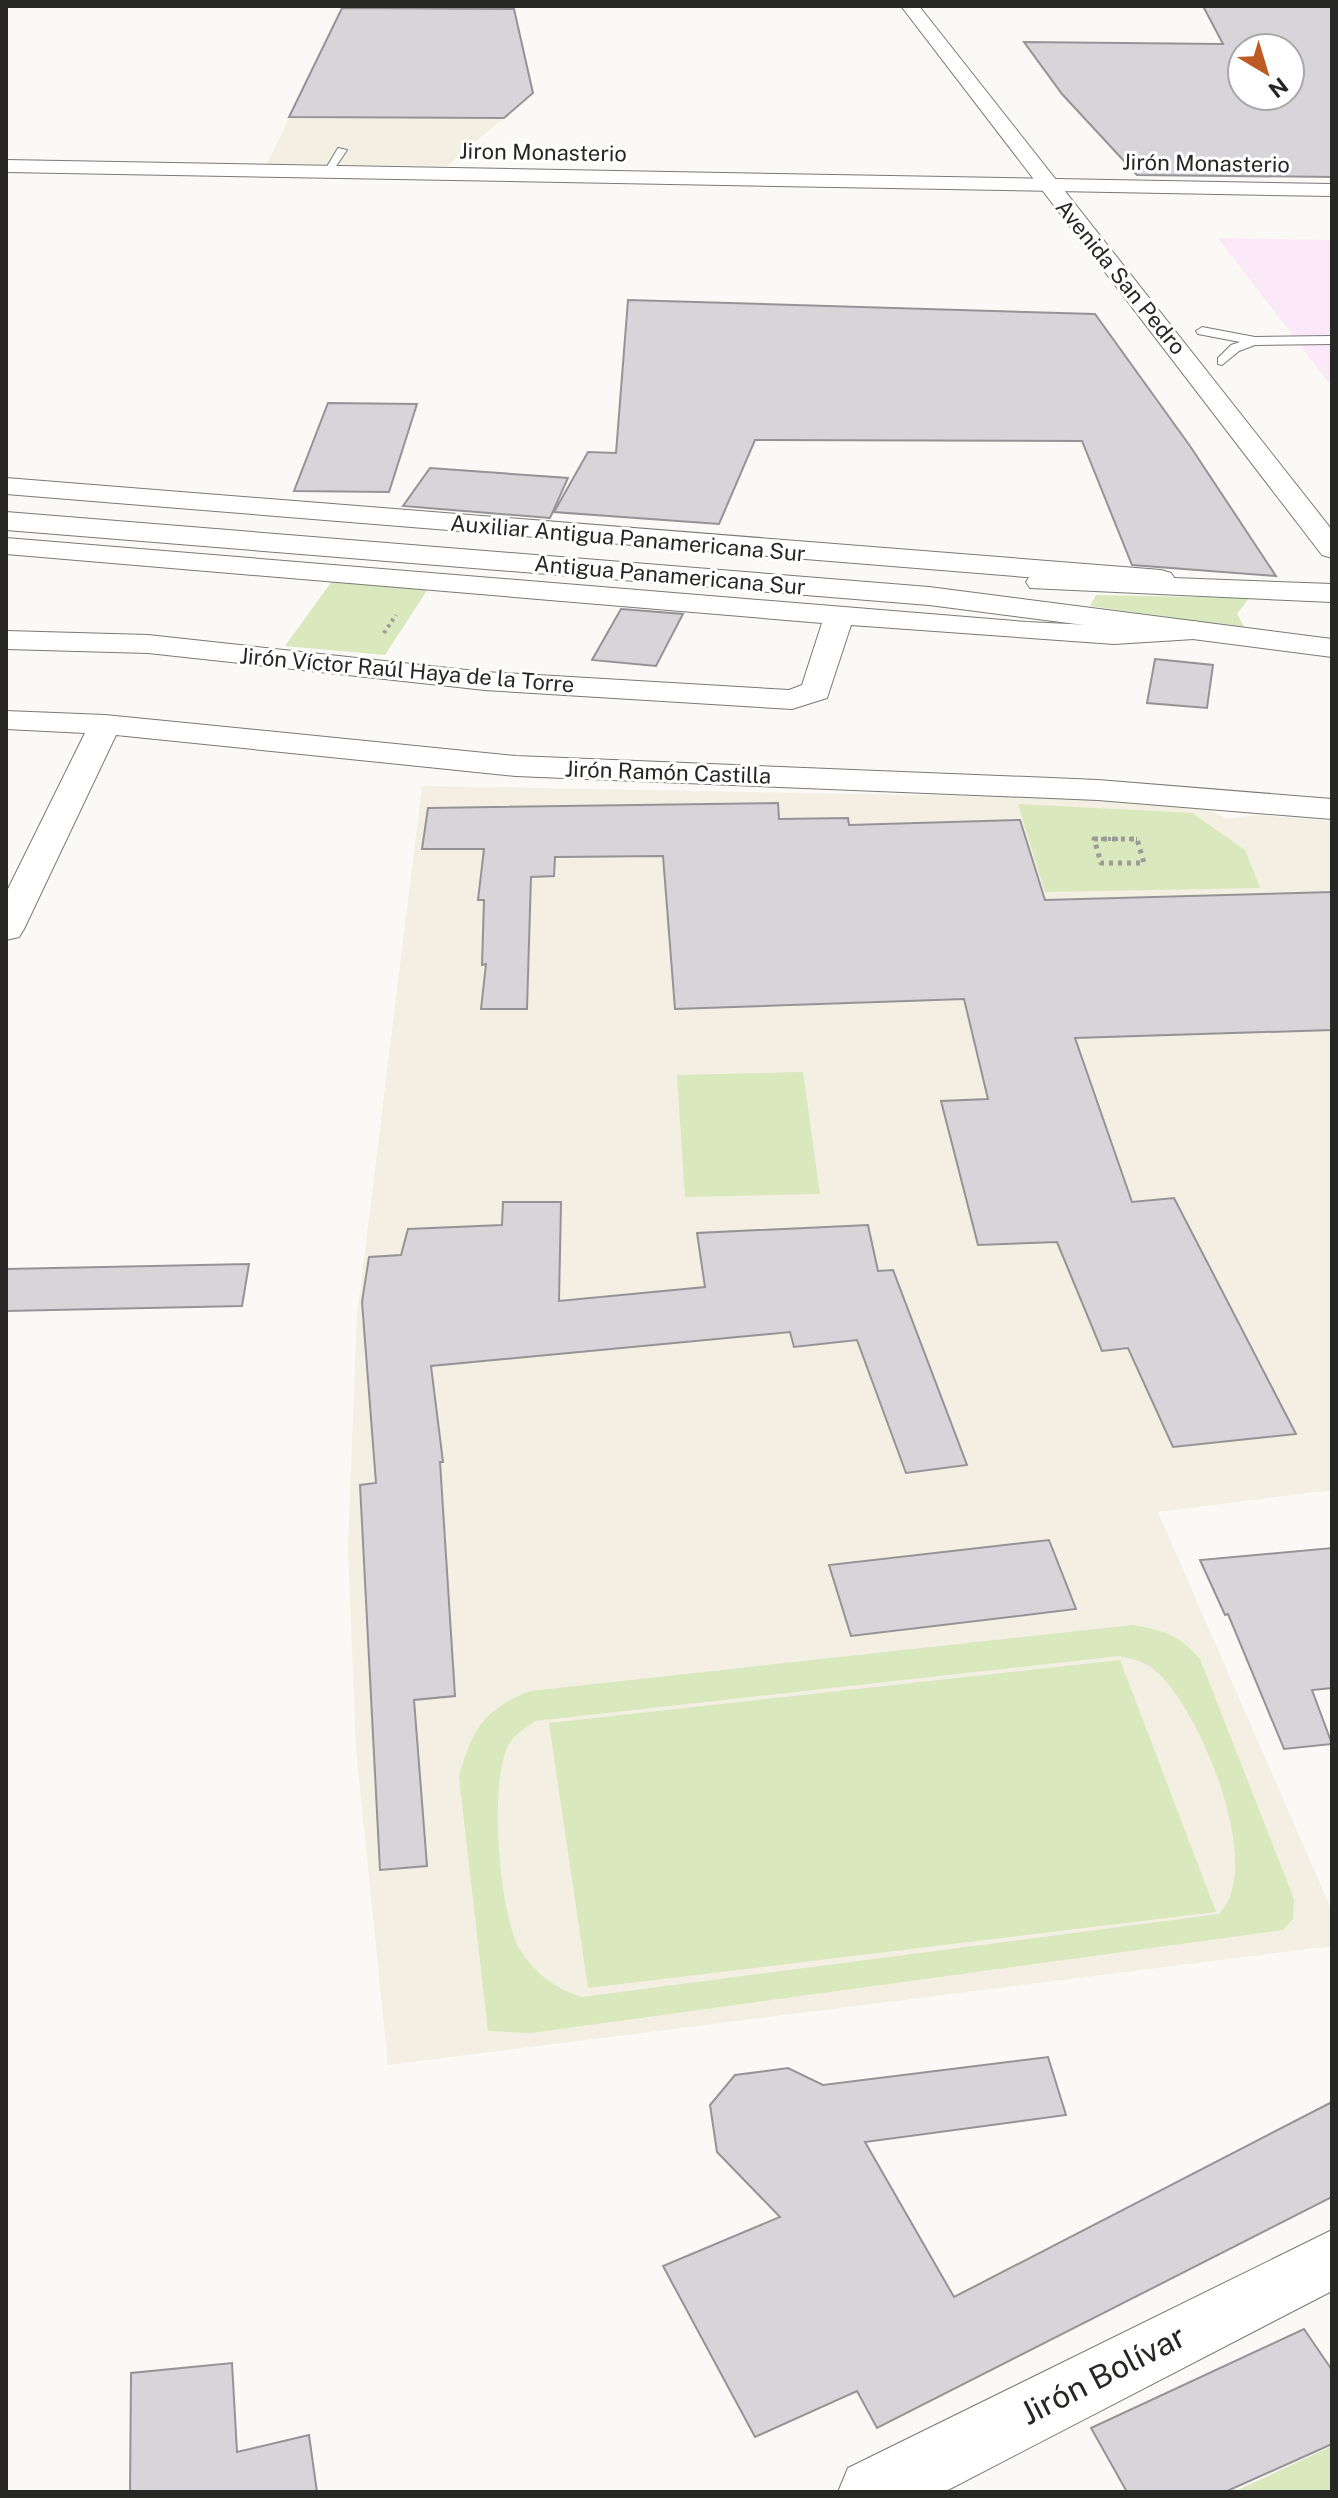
<svg xmlns="http://www.w3.org/2000/svg" width="1338" height="2498" viewBox="0 0 1338 2498" font-family="'Public Sans',sans-serif">
<style>
.commercial{fill:#fbe9fa}
.built{fill:#f3efe3}
.green{fill:#d9e8bd;fill-rule:evenodd}
.building{fill:#d7d5d9;stroke:#959396;stroke-width:2;fill-rule:evenodd}
.lines{fill:none;stroke-linecap:round;stroke-linejoin:round}
.service-casing{stroke:#7b7975;stroke-width:2}
.minor-casing{stroke:#7b7975;stroke-width:2}
.tertiary-casing{stroke:#7b7975;stroke-width:2}
.primary-casing{stroke:#7b7975;stroke-width:2}
.path-far1{stroke:#9c9b98;stroke-width:4;stroke-dasharray:3 4;stroke-linecap:butt}
.path{stroke:#9c9b98;stroke-width:5;stroke-dasharray:4 5;stroke-linecap:butt}
.service{fill:#fff;fill-rule:evenodd}
.minor{fill:#fff;fill-rule:evenodd}
.tertiary{fill:#fff;fill-rule:evenodd}
.primary{fill:#fff;fill-rule:evenodd}
.labels{text-anchor:middle;stroke-width:6;stroke-linejoin:round;paint-order:stroke}
.far-street-label{font-size:22px;fill:#262624;stroke:#fff}
.near-street-label{font-size:32px;fill:#262624;stroke:#fff}
</style>
<rect width="100%" height="100%" fill="#fbf9f5"/>
<polygon class="commercial" points="1218,238 1332,240 1332,387"/>
<g class="built">
<polygon points="343,6 513,6 533,93 447,166 267,164"/>
<polygon points="422,786 1076,798 1202,806 1227,819 1258,815 1332,821 1332,1490 1158,1512 1332,1911 1332,1946 388,2065 356,1749 348,1547 357,1316"/>
</g>
<g class="green">
<polygon points="332,581 428,589 385,655 285,646"/>
<polygon points="1096,595 1249,598 1237,614 1245,628 1090,606"/>
<polygon points="1018,804 1192,813 1245,850 1260,888 1045,892"/>
<polygon points="803,1072 820,1194 685,1197 677,1075"/>
<path d="M 1133,1625 C 1165,1631 1178,1634 1200,1659 L 1294,1899 L 1293,1919 L 1283,1930 L 531,2033 L 488,2031 L 459,1777 C 472,1730 483,1710 530,1691 ZM 1119,1656 C 1134,1659 1147,1662 1158,1673 C 1200,1711 1266,1868 1219,1914 L 582,1997 C 556,1989 535,1974 520,1950 C 499,1915 487,1774 511,1741 C 516,1733 528,1727 535,1721 Z"/>
<polygon points="1120,1660 1216,1912 588,1988 549,1723"/>
<polygon points="1332,2446 1332,2492 1233,2492"/>
</g>
<g class="building">
<path d="M 1203,6 L 1332,6 L 1332,177 L 1137,175 L 1062,94 L 1024,42 L 1223,44 ZM 1242,48 L 1290,48 L 1290,96 L 1242,96 Z"/>
<polygon points="342,8 514,9 533,93 504,118 289,117"/>
<polygon points="628,300 1095,314 1190,446 1276,576 1132,565 1082,441 755,440 719,524 554,512 588,452 616,453"/>
<polygon points="328,403 417,404 389,492 294,491"/>
<polygon points="430,468 568,478 550,518 403,506"/>
<polygon points="621,609 683,614 656,666 592,660"/>
<polygon points="1155,659 1213,665 1207,708 1147,703"/>
<polygon points="778,803 779,819 848,818 849,825 1020,820 1045,900 1332,892 1332,1030 1075,1038 1132,1202 1174,1198 1296,1434 1173,1447 1128,1348 1102,1351 1057,1242 978,1245 941,1101 988,1099 964,999 675,1009 663,856 555,857 554,876 531,877 527,1009 481,1009 486,964 482,965 484,900 478,900 484,849 422,849 428,808"/>
<polygon points="503,1202 561,1202 559,1301 705,1287 697,1233 868,1225 878,1271 893,1270 967,1465 906,1473 857,1340 794,1347 790,1332 431,1366 443,1462 440,1462 455,1696 414,1700 427,1866 380,1870 360,1485 376,1483 362,1302 369,1257 401,1255 408,1229 502,1225"/>
<polygon points="249,1264 242,1306 6,1311 6,1269"/>
<polygon points="1049,1540 1076,1609 851,1636 829,1565"/>
<polygon points="1332,1548 1332,1688 1312,1690 1332,1744 1284,1749 1228,1614 1225,1615 1200,1560"/>
<polygon points="1048,2057 1066,2115 865,2142 954,2297 1332,2102 1332,2197 877,2428 857,2391 755,2437 663,2266 780,2217 717,2152 710,2105 735,2075 788,2068 823,2085"/>
<polygon points="1304,2329 1332,2370 1332,2444 1225,2492 1127,2492 1091,2428"/>
<polygon points="232,2363 237,2452 309,2435 317,2492 130,2492 131,2373"/>
</g>
<g class="lines">
<g class="service-casing">
<g id="service">
<polygon points="338,148 347,150 330,175 322,175"/>
<polygon points="1202,327 1255,337 1332,336 1332,344 1255,345 1239,351 1222,365 1218,364 1218,358 1231,345 1240,342 1198,334 1196,331"/>
</g>
</g>
<g class="minor-casing">
<g id="minor">
<polygon points="6,160 1332,184 1332,196 6,172"/>
<polygon points="6,478 1161,570 1171,573 1175,579 1171,585 1161,588 6,494"/>
<polygon points="6,538 1026,622 1114,626 1194,621 1204,624 1209,630 1204,636 1194,639 1114,644 851,625 827,698 792,709 485,690 148,653 6,649 6,631 148,635 485,672 789,690 802,685 822,623 6,554"/>
<polygon points="6,711 105,715 516,756 1098,780 1332,799 1332,819 1098,800 516,776 116,735 24,929 19,937 6,940 6,893 85,733 6,729"/>
</g>
</g>
<g class="tertiary-casing">
<polygon id="tertiary" points="1332,2230 1332,2291 944,2492 838,2492 848,2468"/>
</g>
<g class="primary-casing">
<g id="primary">
<polygon points="901,6 919,6 1332,530 1332,558 1322,555"/>
<polygon points="6,512 929,587 1332,639 1332,657 929,605 6,530"/>
<polygon points="1041,573 1332,584 1332,602 1030,588 1026,582 1030,576"/>
</g>
</g>
<g class="path-far1">
<polyline points="384,633 396,615"/>
<polyline points="1094,839 1137,839"/>
</g>
<polygon class="path" points="1094,839 1137,839 1144,863 1101,863"/>
<use href="#service" class="service"/>
<use href="#minor" class="minor"/>
<use href="#tertiary" class="tertiary"/>
<use href="#primary" class="primary"/>
</g>
<g class="labels">
<g class="far-street-label">
<text transform="translate(543 152) rotate(1)" y="8">Jiron Monasterio</text>
<text transform="translate(1206 163) rotate(1)" y="8">Jirón Monasterio</text>
<text transform="translate(1121 277) rotate(51)" y="8">Avenida San Pedro</text>
<text transform="translate(628 538) rotate(5)" y="8">Auxiliar Antigua Panamericana Sur</text>
<text transform="translate(670 575) rotate(5)" y="8">Antigua Panamericana Sur</text>
<text transform="translate(407 670) rotate(5)" y="8">Jirón Víctor Raúl Haya de la Torre</text>
<text transform="translate(668 772) rotate(2)" y="8">Jirón Ramón Castilla</text>
</g>
<g class="near-street-label">
<text transform="translate(1103 2375) rotate(-27)" y="11">Jirón Bolívar</text>
</g>
</g>
<rect width="1338" height="2498" fill="none" stroke="#262624" stroke-width="16"/>
<g transform="translate(1266 72) rotate(142)"><circle r="38" fill="#ffffff" stroke="#a8a8a7" stroke-width="2"/>
<path d="M0-6L14 30L0 20L-14 30Z" fill="#be5b24"/>
<text y="-12" font-size="22" font-weight="bold" text-anchor="middle" fill="#262624">N</text>
</g>
</svg>
